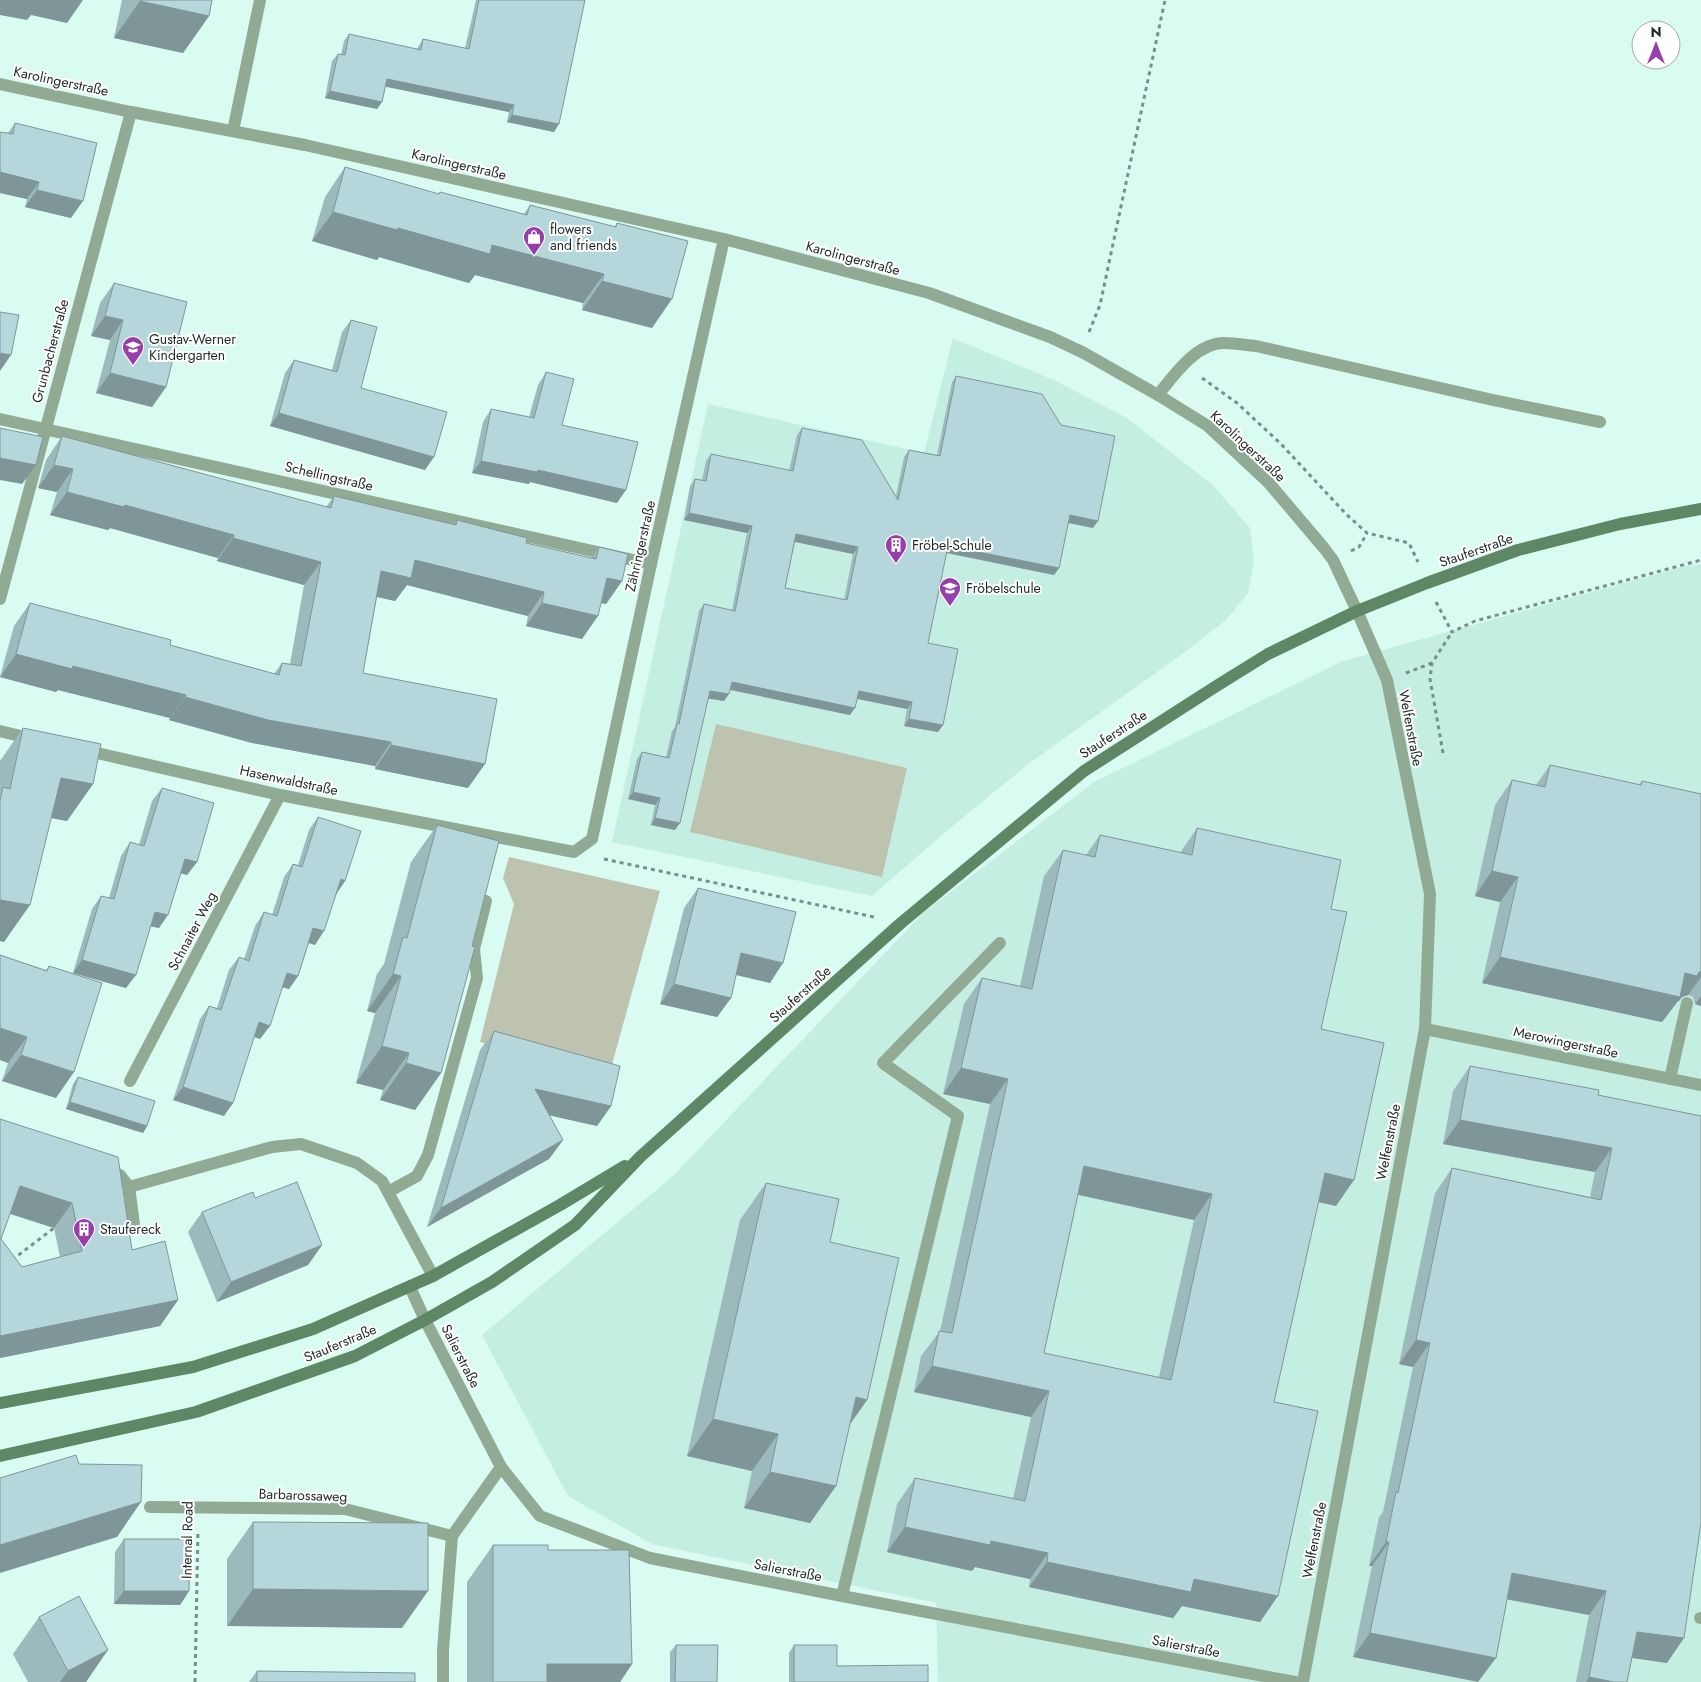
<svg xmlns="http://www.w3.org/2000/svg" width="1701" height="1682" viewBox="0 0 1701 1682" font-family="Jost,sans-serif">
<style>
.built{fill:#c5eee3}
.green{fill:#bec3b0}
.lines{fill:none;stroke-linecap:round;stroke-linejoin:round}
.path{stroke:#79908a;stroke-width:3;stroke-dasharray:4 4;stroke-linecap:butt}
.service{stroke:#90aa93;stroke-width:12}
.minor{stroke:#90aa93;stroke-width:12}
.secondary{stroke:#608765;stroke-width:12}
.wall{fill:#9cb9bc;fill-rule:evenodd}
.shaded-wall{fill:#7f9699}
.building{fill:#b5d7db;stroke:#7f9699;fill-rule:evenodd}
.labels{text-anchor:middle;stroke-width:4;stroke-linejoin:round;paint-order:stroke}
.street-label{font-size:14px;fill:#1e2a27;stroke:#fff}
.poi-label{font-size:14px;fill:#1e2a27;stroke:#fff;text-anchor:start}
</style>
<rect width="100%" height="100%" fill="#dafbf2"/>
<g class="built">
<polygon points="953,338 1056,381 1127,418 1214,486 1250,528 1254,561 1248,593 1226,620 1181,655 1027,765 943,834 872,896 612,842 708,404 924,453"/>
<polygon points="1701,564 1701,1682 938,1682 936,1603 652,1544 568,1496 482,1335 673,1176 923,913 1094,782 1343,661 1685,566"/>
</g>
<g class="green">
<polygon points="716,724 907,768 882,877 690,832"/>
<polygon points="509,857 660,891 608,1079 480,1042 514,904 503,878"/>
</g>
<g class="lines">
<g class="path">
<polyline points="1089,332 1100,305 1165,0"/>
<polyline points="1202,378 1237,403 1281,444 1346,514 1367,533 1409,543 1418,562"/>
<polyline points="1351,551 1359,547 1367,533"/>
<polyline points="1436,602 1452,632 1475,621 1701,560"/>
<polyline points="1406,673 1432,663"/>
<polyline points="1443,753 1430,679 1432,663 1452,632"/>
<polyline points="604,859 874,917"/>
<polyline points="12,1260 54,1228"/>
<polyline points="195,1682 198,1530"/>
</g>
<g class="service">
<path d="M 1158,395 C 1174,375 1196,343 1224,343 C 1235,343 1245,345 1256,346 L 1493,400 L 1600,422"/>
<polyline points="1670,1079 1687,1003"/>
<polyline points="107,1170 120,1175 129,1187 272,1147 301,1144 357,1163 382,1181 433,1276"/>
<polyline points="129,1187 134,1224"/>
<polyline points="388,1192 417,1176 428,1155 477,978 474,949 486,901"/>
<polyline points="842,1596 958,1116 883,1063 1000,943"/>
<polyline points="1700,1618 1701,1618"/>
</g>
<g class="minor">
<polyline points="0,84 131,112 305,145 724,239 929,293 1050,337 1082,352 1158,395 1208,426 1268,482 1324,548 1333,560 1357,611 1387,680 1430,894 1425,1029 1303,1682"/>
<polyline points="233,131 260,0"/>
<polyline points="0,419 651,564"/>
<polyline points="0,599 131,112"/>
<polyline points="0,731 33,739"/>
<polyline points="84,750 280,795 574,852 592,839 651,564 724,239"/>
<polyline points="1425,1029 1701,1085"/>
<polyline points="130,1081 280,795"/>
<polyline points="410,1287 425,1320 501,1467 540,1516 650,1558 842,1596 1295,1682"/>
<polyline points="150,1507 345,1509 452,1536"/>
<polyline points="443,1682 443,1650 452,1536 501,1467"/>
</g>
<g class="secondary">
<polyline points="0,1403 193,1367 313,1329 433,1276 560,1205 625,1166"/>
<polyline points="0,1456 196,1412 355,1356 425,1320 492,1282 575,1225 640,1157 901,923 1084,771 1218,685 1268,654 1357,611 1427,583 1518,550 1620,524 1701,509"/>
</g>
</g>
<g class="wall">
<polygon points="122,0 212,0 209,16 183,53 114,38"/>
<polygon points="476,0 585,0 554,132 507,122 509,112 385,86 382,102 377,109 325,98 332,61 338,54 341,55 344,41 349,34 417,49 418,47 423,39 465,48"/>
<polygon points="15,123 71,218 25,207 27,199 0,193 0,132 8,133"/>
<polygon points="345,167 438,194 440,192 524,214 530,205 614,227 617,223 652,328 582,310 583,303 475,275 469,283 379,257 377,260 312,241 325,197"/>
<polygon points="114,283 166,387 152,407 96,393 110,340 91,336 100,303"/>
<polygon points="351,320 361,388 425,470 270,426 285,373 294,360 332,370 342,332"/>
<polygon points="546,372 562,425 617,503 530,482 529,484 472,473 483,422 491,409 529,417 538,385"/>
<path d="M 956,376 L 1093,528 L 1068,523 L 1059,568 L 1054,575 L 946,553 L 928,643 L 938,732 L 904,726 L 907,709 L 857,699 L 850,715 L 730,690 L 724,701 L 708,698 L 675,830 L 651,825 L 655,805 L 628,799 L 637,759 L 642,752 L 666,757 L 672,731 L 675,727 L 699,611 L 704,604 L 732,610 L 747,533 L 684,520 L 690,486 L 695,479 L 702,480 L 706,461 L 711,454 L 789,471 L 797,435 L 802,428 L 896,496 L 904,457 L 909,450 L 937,455 L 952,382 ZM 795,542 L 853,554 L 844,600 L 785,588 Z"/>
<polygon points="62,436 326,507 334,496 454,524 457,520 526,543 592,558 599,547 622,581 606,604 601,603 582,639 526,626 528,616 407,585 395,601 377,597 363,673 468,788 375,769 375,766 252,743 169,720 170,718 58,690 56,692 0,677 14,626 30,603 170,645 274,674 282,663 290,664 304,585 217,561 218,558 110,528 108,530 50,515 57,492 38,488 46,460"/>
<polygon points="23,728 93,784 67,821 51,818 4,942 0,941 0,761"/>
<polygon points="1550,765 1639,785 1642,781 1701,794 1701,1006 1695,1004 1693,997 1688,995 1682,997 1679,1001 1678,1001 1662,1022 1482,983 1500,902 1475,896 1495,805 1512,780 1536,785"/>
<polygon points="162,788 197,862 187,875 181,873 159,928 150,926 126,988 73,973 92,909 101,896 109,898 121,856 130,842 139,845 152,801"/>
<polygon points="318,817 345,881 337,893 315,945 309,943 298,976 289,989 282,987 260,1039 254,1037 224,1116 173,1100 200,1019 209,1006 217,1008 229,970 239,957 244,959 255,926 264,912 272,915 284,877 293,864 298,865 309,830"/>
<polygon points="437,825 472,946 441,1073 415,1110 380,1100 383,1090 356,1083 375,1013 367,1011 377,974 384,964 411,862"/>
<path d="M 1197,828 L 1331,909 L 1321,1029 L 1336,1206 L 1318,1202 L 1274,1402 L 1260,1622 L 1182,1606 L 1173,1618 L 1029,1587 L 1030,1579 L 975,1567 L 972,1571 L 887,1552 L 897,1504 L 915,1478 L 1013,1499 L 1031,1417 L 914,1392 L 921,1356 L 940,1331 L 990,1104 L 943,1094 L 964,1004 L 982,978 L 1020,986 L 1044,876 L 1063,850 L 1086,855 L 1100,835 L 1180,853 ZM 1078,1195 L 1194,1220 L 1159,1377 L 1044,1353 Z"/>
<polygon points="698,888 770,983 736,975 731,998 717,1017 660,1004 684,908"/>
<polygon points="0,955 46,970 49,966 56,1098 2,1081 8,1063 0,1060"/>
<polygon points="494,1031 611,1106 597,1126 549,1115 563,1140 549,1159 427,1227 480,1050"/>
<polygon points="1470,1066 1598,1095 1701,1116 1667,1663 1632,1658 1627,1682 1576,1682 1589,1615 1507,1599 1353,1657 1372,1566 1369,1566 1379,1517 1383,1512 1413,1367 1399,1364 1435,1193 1452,1168 1590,1197 1595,1172 1443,1144 1453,1091"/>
<polygon points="78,1077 147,1126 143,1133 66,1109 73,1084"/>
<path d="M 0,1119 L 178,1300 L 160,1326 L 0,1358 ZM 10,1214 L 54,1228 L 60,1257 L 22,1267 L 1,1239 Z"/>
<polygon points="766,1183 830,1242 867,1400 850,1424 836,1486 810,1523 744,1508 752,1471 687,1456 740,1220"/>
<polygon points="255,1198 322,1245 308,1265 217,1302 188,1232 202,1212"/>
<polygon points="253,1522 402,1628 227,1626 227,1559"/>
<polygon points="124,1539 189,1591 180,1605 114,1604 115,1552"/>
<polygon points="493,1545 548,1550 632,1664 620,1682 467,1682 467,1582"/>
<polygon points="39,1617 86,1682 28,1682 13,1654"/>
<polygon points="676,1645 717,1682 670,1682 670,1652"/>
<polygon points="794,1645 837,1666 928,1682 789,1682 789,1653"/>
<polygon points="257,1671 415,1682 249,1682"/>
</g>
<g class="shaded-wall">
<polygon points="0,0 83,0 67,23 31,15 27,20 0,15"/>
<polygon points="140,1 209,16 183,53 114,38"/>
<polygon points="387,79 514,105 509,112 382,86"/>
<polygon points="330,91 382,102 377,109 325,98"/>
<polygon points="512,115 559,124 554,132 507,122"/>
<polygon points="0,172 39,182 27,199 0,193"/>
<polygon points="37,190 83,201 71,218 25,207"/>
<polygon points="333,212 398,228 492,245 604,274 583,303 475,275 469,283 379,257 377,260 312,241"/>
<polygon points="602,281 672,299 652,328 582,310"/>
<polygon points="105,316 123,320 110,340 91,336"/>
<polygon points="0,353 11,355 0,371"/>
<polygon points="110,373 166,387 152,407 96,393"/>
<polygon points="279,413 434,457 425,470 270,426"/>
<polygon points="0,458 36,465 22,484 0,480"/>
<polygon points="481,461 538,470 626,490 617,503 530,482 529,484 472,473"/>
<polygon points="54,465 73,469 57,492 38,488"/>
<polygon points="67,492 125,505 234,535 218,558 110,528 108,530 50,515"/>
<polygon points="689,513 752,526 747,533 684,520"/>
<polygon points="1070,515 1098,521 1093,528 1065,522"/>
<polygon points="796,534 858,547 853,554 791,541"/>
<polygon points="233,538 321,562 304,585 217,561"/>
<polygon points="948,546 1059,568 1054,575 943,552"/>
<polygon points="415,560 544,592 528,616 407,585 395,601 365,594 381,571"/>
<polygon points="607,578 622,581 606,604 591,601"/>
<polygon points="542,603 598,616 582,639 526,626"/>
<polygon points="16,654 73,666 186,695 170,718 58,690 56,692 0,677"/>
<polygon points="732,682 855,708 850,715 727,689"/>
<polygon points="710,691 729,694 724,701 705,698"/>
<polygon points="859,691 912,702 907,709 854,698"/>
<polygon points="185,697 391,742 375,766 252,743 169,720"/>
<polygon points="909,719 943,725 938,732 904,726"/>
<polygon points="391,745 485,764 468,788 375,769"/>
<polygon points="61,778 93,784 67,821 35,815"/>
<polygon points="633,792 660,798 655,805 628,799"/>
<polygon points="655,818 680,823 675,830 651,825"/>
<polygon points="185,859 197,862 187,875 176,872"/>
<polygon points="1492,871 1518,877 1500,902 1475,896"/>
<polygon points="341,879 345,881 336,894"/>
<polygon points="0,900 30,905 4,942 0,941"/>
<polygon points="155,912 168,915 159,928 145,925"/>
<polygon points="313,928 324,931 315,945 304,941"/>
<polygon points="741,953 783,963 770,983 728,973"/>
<polygon points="1500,957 1685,973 1701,971 1701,977 1688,995 1682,997 1679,1001 1678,1001 1662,1022 1482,983"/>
<polygon points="82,960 136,975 126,988 73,973"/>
<polygon points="287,973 298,976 289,989 278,986"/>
<polygon points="393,974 401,976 375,1013 367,1011"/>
<polygon points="674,984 731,998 717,1017 660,1004"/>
<polygon points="1701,996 1701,1006 1695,1004"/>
<polygon points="259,1022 270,1026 260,1039 250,1035"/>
<polygon points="0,1028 27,1037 8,1063 0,1060"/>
<polygon points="382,1046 409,1053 383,1090 356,1083"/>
<polygon points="21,1055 74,1072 56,1098 2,1081"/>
<polygon points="406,1063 441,1073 415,1110 380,1100"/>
<polygon points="961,1068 1008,1079 990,1104 943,1094"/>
<polygon points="183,1087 233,1103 224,1116 173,1100"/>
<polygon points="535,1089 611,1106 597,1126 521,1109"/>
<polygon points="70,1102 147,1126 143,1133 66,1109"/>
<polygon points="1460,1120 1612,1148 1595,1172 1443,1144"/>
<polygon points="563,1140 549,1159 427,1227 441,1208"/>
<polygon points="1084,1166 1212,1194 1194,1220 1066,1192"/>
<polygon points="1325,1173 1354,1180 1336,1206 1306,1199"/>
<polygon points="20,1186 72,1203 54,1228 2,1211"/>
<polygon points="322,1245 308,1265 217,1302 231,1282"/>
<polygon points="178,1300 160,1326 0,1358 0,1336"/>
<polygon points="1416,1340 1430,1343 1413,1367 1399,1364"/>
<polygon points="932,1366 1049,1391 1031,1417 914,1392"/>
<polygon points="856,1397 867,1400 841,1437"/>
<polygon points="713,1419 778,1434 752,1471 687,1456"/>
<polygon points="770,1472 836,1486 810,1523 744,1508"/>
<polygon points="141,1502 117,1537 0,1573 0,1545"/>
<polygon points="905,1527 991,1541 1048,1553 1030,1579 975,1567 972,1571 887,1552"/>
<polygon points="1386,1542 1389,1542 1372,1566 1369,1566"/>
<polygon points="1047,1562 1194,1579 1278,1596 1260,1622 1182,1606 1173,1618 1029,1587"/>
<polygon points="1512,1573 1606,1591 1589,1615 1495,1597"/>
<polygon points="253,1589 428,1591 402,1628 227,1626"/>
<polygon points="124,1591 189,1591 180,1605 114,1604"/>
<polygon points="1637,1632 1684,1638 1667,1663 1620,1656"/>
<polygon points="1370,1633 1496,1658 1478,1682 1353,1657"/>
<polygon points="108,1650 86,1682 60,1682 68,1671"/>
<polygon points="547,1664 632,1664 620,1682 535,1682"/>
<polygon points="1589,1677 1614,1682 1586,1682"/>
</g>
<g class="building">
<polygon points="140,0 212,0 209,16 140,1"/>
<polygon points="479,0 585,0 559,124 512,115 514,105 387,79 382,102 330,91 338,54 345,55 349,34 421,50 423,39 469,49"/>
<polygon points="15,123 97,143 83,201 37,190 39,182 0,172 0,132 13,134"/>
<polygon points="345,167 439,194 440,192 527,215 530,205 616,227 617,223 688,241 672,299 602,281 604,274 492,245 490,254 398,228 397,230 333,212"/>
<polygon points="114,283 187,302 166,387 110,373 123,320 105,316"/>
<polygon points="0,312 19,315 11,355 0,353"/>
<polygon points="351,320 377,327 361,388 447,412 434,457 279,413 294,360 337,372"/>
<polygon points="546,372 574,379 562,425 638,442 626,490 538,470 537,472 481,461 491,409 534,418"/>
<path d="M 956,376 L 1042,394 L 1061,425 L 1115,436 L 1098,521 L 1070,515 L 1059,568 L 948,546 L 928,643 L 958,649 L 943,725 L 909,719 L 912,702 L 859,691 L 855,708 L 732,682 L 729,694 L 710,691 L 680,823 L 655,818 L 660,798 L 633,792 L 642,752 L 669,758 L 677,724 L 679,724 L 704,604 L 735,611 L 752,526 L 689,513 L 695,479 L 706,481 L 711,454 L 793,471 L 802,428 L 862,440 L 898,500 L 909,450 L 940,456 ZM 796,534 L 858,547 L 847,600 L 785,588 Z"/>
<polygon points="0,428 43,437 36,465 0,458"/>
<polygon points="62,436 331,508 334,496 456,525 457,520 527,538 526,543 596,559 599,547 628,554 622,581 607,578 598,616 542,603 544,592 415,560 411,578 381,571 363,673 497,699 485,764 391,745 391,742 268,720 185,697 186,695 73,666 72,669 16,654 30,603 171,640 170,645 279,675 282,663 301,666 321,562 233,538 234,535 125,505 124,507 67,492 73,469 54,465"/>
<polygon points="23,728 101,744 93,784 61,778 30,905 0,900 0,800 3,787 10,789"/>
<polygon points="1550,765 1641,785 1642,781 1701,794 1701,971 1699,972 1697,976 1685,973 1680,997 1500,957 1518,877 1492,871 1512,780 1545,787"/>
<polygon points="162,788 214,803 197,862 185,859 168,915 155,912 136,975 82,960 101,896 114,899 130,842 144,846"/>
<polygon points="318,817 361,831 345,881 341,879 324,931 313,928 298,976 287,973 270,1026 259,1022 233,1103 183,1087 209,1006 221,1010 239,957 249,961 264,912 277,916 293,864 302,867"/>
<polygon points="437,825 499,841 472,946 475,947 441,1073 406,1063 409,1053 382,1046 401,976 393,974 403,937 407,938"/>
<path d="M 1197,828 L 1341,860 L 1331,909 L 1347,912 L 1321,1029 L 1384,1043 L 1354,1180 L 1325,1173 L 1274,1402 L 1318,1411 L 1278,1596 L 1194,1579 L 1191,1592 L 1047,1562 L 1048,1553 L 991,1541 L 990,1545 L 905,1527 L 915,1478 L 1025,1501 L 1049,1391 L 932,1366 L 939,1331 L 952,1333 L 1008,1079 L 961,1068 L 982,978 L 1032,989 L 1063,850 L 1095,857 L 1100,835 L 1192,855 ZM 1084,1166 L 1212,1194 L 1171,1380 L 1044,1353 Z"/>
<polygon points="698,888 796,912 783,963 741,953 731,998 674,984"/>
<polygon points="0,955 47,971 49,966 102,983 74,1072 21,1055 27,1037 0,1028"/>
<polygon points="494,1031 620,1066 611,1106 535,1089 563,1140 441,1208"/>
<polygon points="1470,1066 1599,1090 1598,1095 1701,1116 1701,1523 1684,1638 1637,1632 1627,1682 1614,1682 1589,1677 1606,1591 1512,1573 1496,1658 1370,1633 1389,1542 1386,1542 1396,1492 1398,1493 1430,1343 1416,1340 1452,1168 1601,1200 1612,1148 1460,1120"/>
<polygon points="78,1077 155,1101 147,1126 70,1102"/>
<path d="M 0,1119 L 118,1157 L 132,1250 L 165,1241 L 178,1300 L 0,1336 ZM 20,1186 L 72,1203 L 82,1251 L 22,1267 L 1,1239 Z"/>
<polygon points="297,1182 322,1245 231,1282 202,1212 253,1192 255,1198"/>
<polygon points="766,1183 839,1199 830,1242 899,1258 867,1400 856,1397 836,1486 770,1472 778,1434 713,1419"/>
<polygon points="76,1455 79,1464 142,1465 141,1502 0,1545 0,1478"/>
<polygon points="253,1522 428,1523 428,1591 253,1589"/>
<polygon points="124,1539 190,1539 189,1591 124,1591"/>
<polygon points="493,1545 548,1545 548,1550 629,1550 632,1664 547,1664 547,1682 493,1682"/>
<polygon points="79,1596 108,1650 68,1671 39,1617"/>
<polygon points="676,1645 718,1645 717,1682 675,1682"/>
<polygon points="794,1645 837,1645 837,1666 928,1665 928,1682 794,1682"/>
<polygon points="257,1671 415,1673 415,1682 257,1682"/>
</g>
<defs>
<g id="shop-pin" transform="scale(1.125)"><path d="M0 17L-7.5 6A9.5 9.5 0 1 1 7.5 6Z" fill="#963eaa" stroke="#fff"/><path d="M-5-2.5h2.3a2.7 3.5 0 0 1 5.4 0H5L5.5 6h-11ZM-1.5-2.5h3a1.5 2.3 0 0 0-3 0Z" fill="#fff"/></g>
<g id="school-pin" transform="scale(1.125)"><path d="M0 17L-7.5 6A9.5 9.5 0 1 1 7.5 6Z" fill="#963eaa" stroke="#fff"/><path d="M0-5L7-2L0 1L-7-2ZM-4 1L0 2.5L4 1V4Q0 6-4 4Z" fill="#fff"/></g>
<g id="building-pin" transform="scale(1.125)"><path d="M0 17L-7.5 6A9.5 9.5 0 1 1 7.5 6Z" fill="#963eaa" stroke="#fff"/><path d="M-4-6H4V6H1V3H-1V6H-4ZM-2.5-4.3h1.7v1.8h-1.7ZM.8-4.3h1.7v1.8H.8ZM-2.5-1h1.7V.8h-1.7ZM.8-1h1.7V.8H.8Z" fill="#fff"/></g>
</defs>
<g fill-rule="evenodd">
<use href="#shop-pin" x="534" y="237"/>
<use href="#school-pin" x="133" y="347"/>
<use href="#building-pin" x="896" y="545"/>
<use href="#school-pin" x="950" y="588"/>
<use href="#building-pin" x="84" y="1229"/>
</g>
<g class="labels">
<g class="street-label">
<text transform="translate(61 81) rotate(12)" y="5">Karolingerstraße</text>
<text transform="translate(459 164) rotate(13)" y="5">Karolingerstraße</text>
<text transform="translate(853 258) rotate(15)" y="5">Karolingerstraße</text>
<text transform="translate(50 351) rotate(-75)" y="5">Grunbacherstraße</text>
<text transform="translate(1248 446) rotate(43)" y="5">Karolingerstraße</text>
<text transform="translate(329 476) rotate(13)" y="5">Schellingstraße</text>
<text transform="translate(640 546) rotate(-77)" y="5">Zähringerstraße</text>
<text transform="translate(1476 550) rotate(-19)" y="5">Stauferstraße</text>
<text transform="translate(1411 728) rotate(79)" y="5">Welfenstraße</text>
<text transform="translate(1113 734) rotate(-33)" y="5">Stauferstraße</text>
<text transform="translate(289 780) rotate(12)" y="5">Hasenwaldstraße</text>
<text transform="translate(192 931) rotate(-62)" y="5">Schnaiter Weg</text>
<text transform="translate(800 994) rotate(-42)" y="5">Stauferstraße</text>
<text transform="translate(1566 1042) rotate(12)" y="5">Merowingerstraße</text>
<text transform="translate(1388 1142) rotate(-79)" y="5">Welfenstraße</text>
<text transform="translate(340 1343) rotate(-23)" y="5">Stauferstraße</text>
<text transform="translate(461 1356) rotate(63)" y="5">Salierstraße</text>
<text transform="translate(303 1495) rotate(2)" y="5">Barbarossaweg</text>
<text transform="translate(187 1540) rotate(-89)" y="5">Internal Road</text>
<text transform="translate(1314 1540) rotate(-79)" y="5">Welfenstraße</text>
<text transform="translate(788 1570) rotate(11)" y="5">Salierstraße</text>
<text transform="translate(1186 1646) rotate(11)" y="5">Salierstraße</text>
</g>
<g class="poi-label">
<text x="550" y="234">flowers<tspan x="550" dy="16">and friends</tspan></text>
<text x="149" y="344">Gustav-Werner<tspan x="149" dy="16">Kindergarten</tspan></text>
<text x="912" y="550">Fröbel-Schule</text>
<text x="966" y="593">Fröbelschule</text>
<text x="100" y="1234">Staufereck</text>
</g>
</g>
<g transform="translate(1656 45)"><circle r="24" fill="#ffffff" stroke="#a5aaa9"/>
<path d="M0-4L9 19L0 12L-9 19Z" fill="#963eaa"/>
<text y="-8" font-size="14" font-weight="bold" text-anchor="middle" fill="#1e2a27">N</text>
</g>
</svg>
